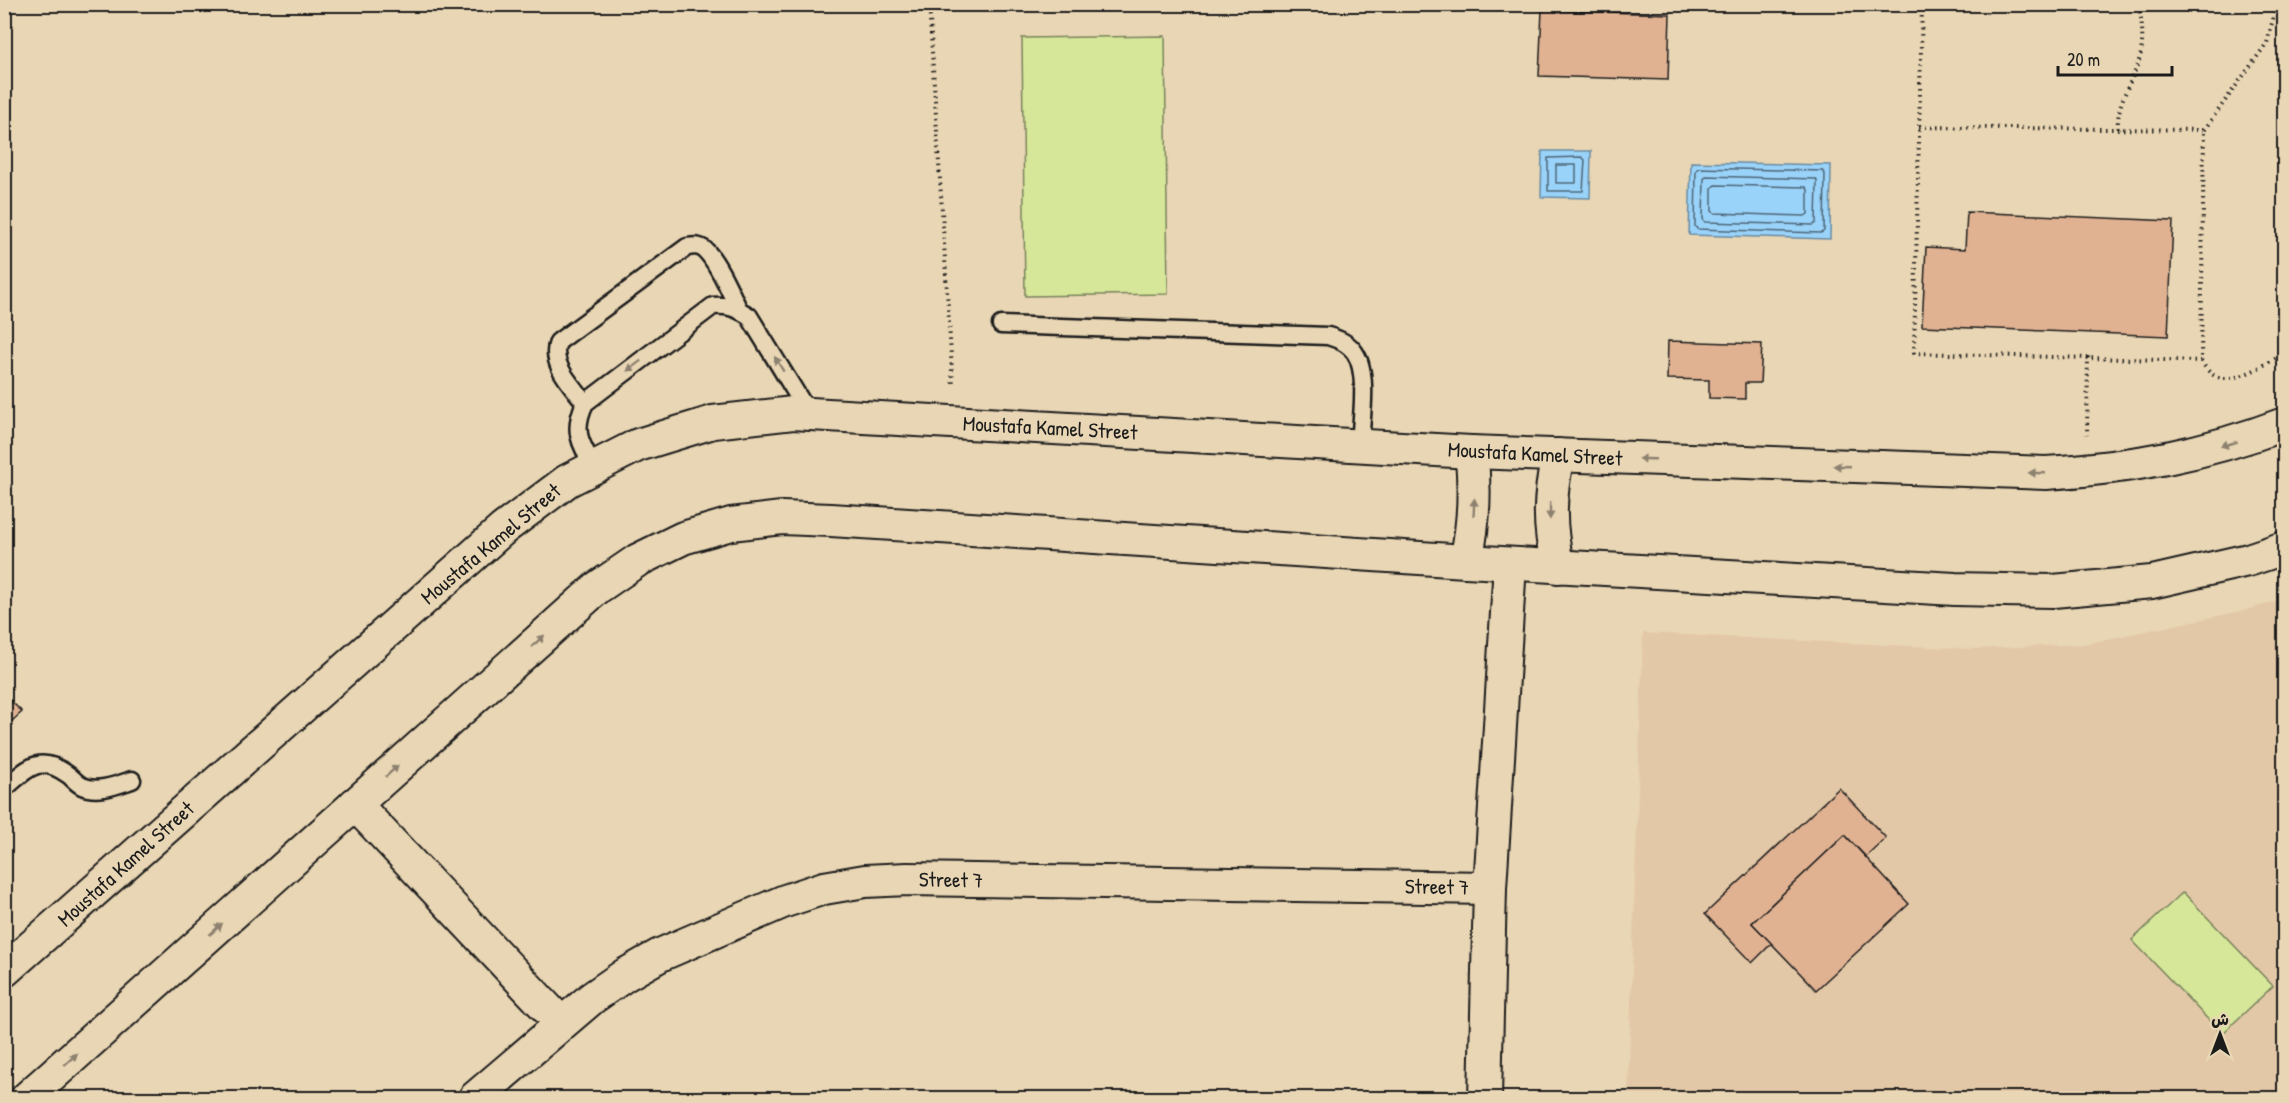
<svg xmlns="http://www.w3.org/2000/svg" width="2289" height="1103" viewBox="0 0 2289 1103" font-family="'Patrick Hand','Playpen Sans Arabic',sans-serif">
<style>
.built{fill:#e3c8a7}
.green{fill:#d6e79a;stroke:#79825b;stroke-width:1.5}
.water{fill:#9ad3fa;stroke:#688aa1;stroke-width:1.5}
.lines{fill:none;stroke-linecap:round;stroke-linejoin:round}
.shore{stroke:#4e6575;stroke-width:1.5}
.building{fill:#e1b292;stroke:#1c1c1c;stroke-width:1.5}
.lane-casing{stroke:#1c1c1c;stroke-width:21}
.street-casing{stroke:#1c1c1c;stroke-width:36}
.path{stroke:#1c1c1c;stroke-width:4;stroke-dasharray:1.5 4.5;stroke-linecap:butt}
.lane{stroke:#e9d6b4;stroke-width:16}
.street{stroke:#e9d6b4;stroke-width:32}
.oneway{fill:#8d8270}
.labels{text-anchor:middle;stroke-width:5;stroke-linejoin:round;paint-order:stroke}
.street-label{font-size:21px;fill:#1c1c1c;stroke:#e9d6b4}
</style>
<rect width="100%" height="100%" fill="#e9d6b4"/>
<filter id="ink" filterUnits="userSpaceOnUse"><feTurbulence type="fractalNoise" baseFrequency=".0167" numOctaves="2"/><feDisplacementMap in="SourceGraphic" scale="12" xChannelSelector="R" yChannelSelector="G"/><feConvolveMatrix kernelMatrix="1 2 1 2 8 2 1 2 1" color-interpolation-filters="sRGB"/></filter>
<g filter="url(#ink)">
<polygon class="built" points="2284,599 2284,1098 1628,1098 1643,633 1973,649 2084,644 2246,610"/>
<g class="green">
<polygon points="1165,36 1168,294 1025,296 1022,38"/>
<polygon points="2183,892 2273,986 2222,1034 2132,940"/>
</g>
<g class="water">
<polygon points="1542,151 1591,151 1590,198 1541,197"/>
<polygon points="1691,162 1831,165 1830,239 1689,235"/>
</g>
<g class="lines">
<g class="shore">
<polygon points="1582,157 1585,160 1583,191 1548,191 1548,158"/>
<rect x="1556" y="165" width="20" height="18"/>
<polygon points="1698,168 1823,171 1825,174 1824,231 1821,233 1697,229 1695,226 1696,171"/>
<polygon points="1706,176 1816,179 1817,181 1816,223 1813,225 1705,222 1703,219 1704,179"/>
<polygon points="1715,185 1806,187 1808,190 1808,214 1805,216 1714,213 1712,211 1712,188"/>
</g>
</g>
<g class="building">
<polygon points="1542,10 1670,14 1668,80 1539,76"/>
<polygon points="1967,212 2173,221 2168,336 1922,326 1926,247 1965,249"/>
<polygon points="1668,341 1762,344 1760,383 1745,383 1745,399 1709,398 1709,380 1667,379"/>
<polygon points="4,694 22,712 4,728"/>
<polygon points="1839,788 1886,838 1866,857 1845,835 1752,923 1772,943 1752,963 1705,914"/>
<polygon points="1845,835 1909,904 1816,990 1752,923"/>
</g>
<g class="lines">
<g class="lane-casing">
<g id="lane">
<path d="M 1001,325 L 1328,336 C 1338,339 1349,343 1355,353 C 1369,373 1361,421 1360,445"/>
<path d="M 585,403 C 573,386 549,364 558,342 L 687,247 C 693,246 699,245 705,250 C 717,261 731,293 738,308"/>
<path d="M 594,467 C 580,443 572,430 585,403 L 713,306 C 728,305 737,308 749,316 L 809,414"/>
<path d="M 4,789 C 26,770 38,753 67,774 C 72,777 76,783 82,786 C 97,793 117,785 132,780"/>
</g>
</g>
<g class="street-casing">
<g id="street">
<path d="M 1466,561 C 1474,524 1476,490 1471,452"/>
<path d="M 1558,567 C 1548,525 1549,497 1558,455"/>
<polyline points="355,804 561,1023"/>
<path d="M 4,971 L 503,529 L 567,481 L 638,445 L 713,422 L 793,413 L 1471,452 L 2046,473 C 2131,468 2205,454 2284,424"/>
<polyline points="27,1098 597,588 638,560 683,538 731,524 782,518 831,520 1466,561 1955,589 2053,591 2152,582 2248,560 2284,548"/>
<polyline points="475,1098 592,998 625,975 660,955 785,901 824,888 865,881 907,879 1490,888"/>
<polyline points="1485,1098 1490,888 1510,564"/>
</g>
</g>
<g class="path">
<polyline points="929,4 953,387"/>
<polyline points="1922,4 1914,353 2088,358 2087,435"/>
<polyline points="2275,4 2284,16"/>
<polyline points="1919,127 2204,130 2201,361 2088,358"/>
<path d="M 2118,129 C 2116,102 2133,82 2140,57 C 2144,40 2142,22 2139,4"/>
<polyline points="2204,130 2267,43 2276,7"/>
<path d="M 2201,361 C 2205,367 2210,375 2218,377 C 2239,383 2266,363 2284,354"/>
</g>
<use href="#lane" class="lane"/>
<use href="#street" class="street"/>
</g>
<defs><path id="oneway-solid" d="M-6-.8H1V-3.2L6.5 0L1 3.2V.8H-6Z" transform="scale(1.5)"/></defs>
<g class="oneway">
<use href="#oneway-solid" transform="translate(779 364) rotate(-121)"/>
<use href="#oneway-solid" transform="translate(634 366) rotate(143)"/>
<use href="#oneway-solid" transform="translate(2229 444) rotate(165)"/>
<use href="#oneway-solid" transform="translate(1647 459) rotate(-178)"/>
<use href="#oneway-solid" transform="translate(1842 466) rotate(-178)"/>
<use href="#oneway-solid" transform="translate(2037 473) rotate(-178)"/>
<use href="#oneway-solid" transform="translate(1474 507) rotate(-87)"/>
<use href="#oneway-solid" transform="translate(1550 511) rotate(91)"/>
<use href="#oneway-solid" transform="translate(538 641) rotate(-42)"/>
<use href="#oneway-solid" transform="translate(392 771) rotate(-42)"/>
<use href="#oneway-solid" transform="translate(216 929) rotate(-42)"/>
<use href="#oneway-solid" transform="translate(71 1059) rotate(-42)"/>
</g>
</g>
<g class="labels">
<g class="street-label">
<text transform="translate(1050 428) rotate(3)" y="7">Moustafa Kamel Street</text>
<text transform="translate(1535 454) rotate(3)" y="7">Moustafa Kamel Street</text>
<text transform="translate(491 544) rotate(-40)" y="7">Moustafa Kamel Street</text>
<text transform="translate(126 864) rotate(-42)" y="7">Moustafa Kamel Street</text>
<text transform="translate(951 880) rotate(1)" y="7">Street 7</text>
<text transform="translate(1437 887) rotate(1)" y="7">Street 7</text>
</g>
</g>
<rect width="2289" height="1103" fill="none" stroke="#e9d6b4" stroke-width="24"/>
<rect x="12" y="12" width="2265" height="1079" fill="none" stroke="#1c1c1c" stroke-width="2" filter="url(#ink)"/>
<g transform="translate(2220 1034)" stroke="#e9d6b4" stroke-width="4.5" paint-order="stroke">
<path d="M0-4.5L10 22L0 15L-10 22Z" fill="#1c1c1c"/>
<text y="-9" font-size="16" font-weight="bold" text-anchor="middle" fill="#1c1c1c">ش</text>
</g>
<path d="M2058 66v9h114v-9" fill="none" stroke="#1c1c1c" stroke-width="3"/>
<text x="2067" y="66" font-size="18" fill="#1c1c1c" stroke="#e9d6b4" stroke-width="4.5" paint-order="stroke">20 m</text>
</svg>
